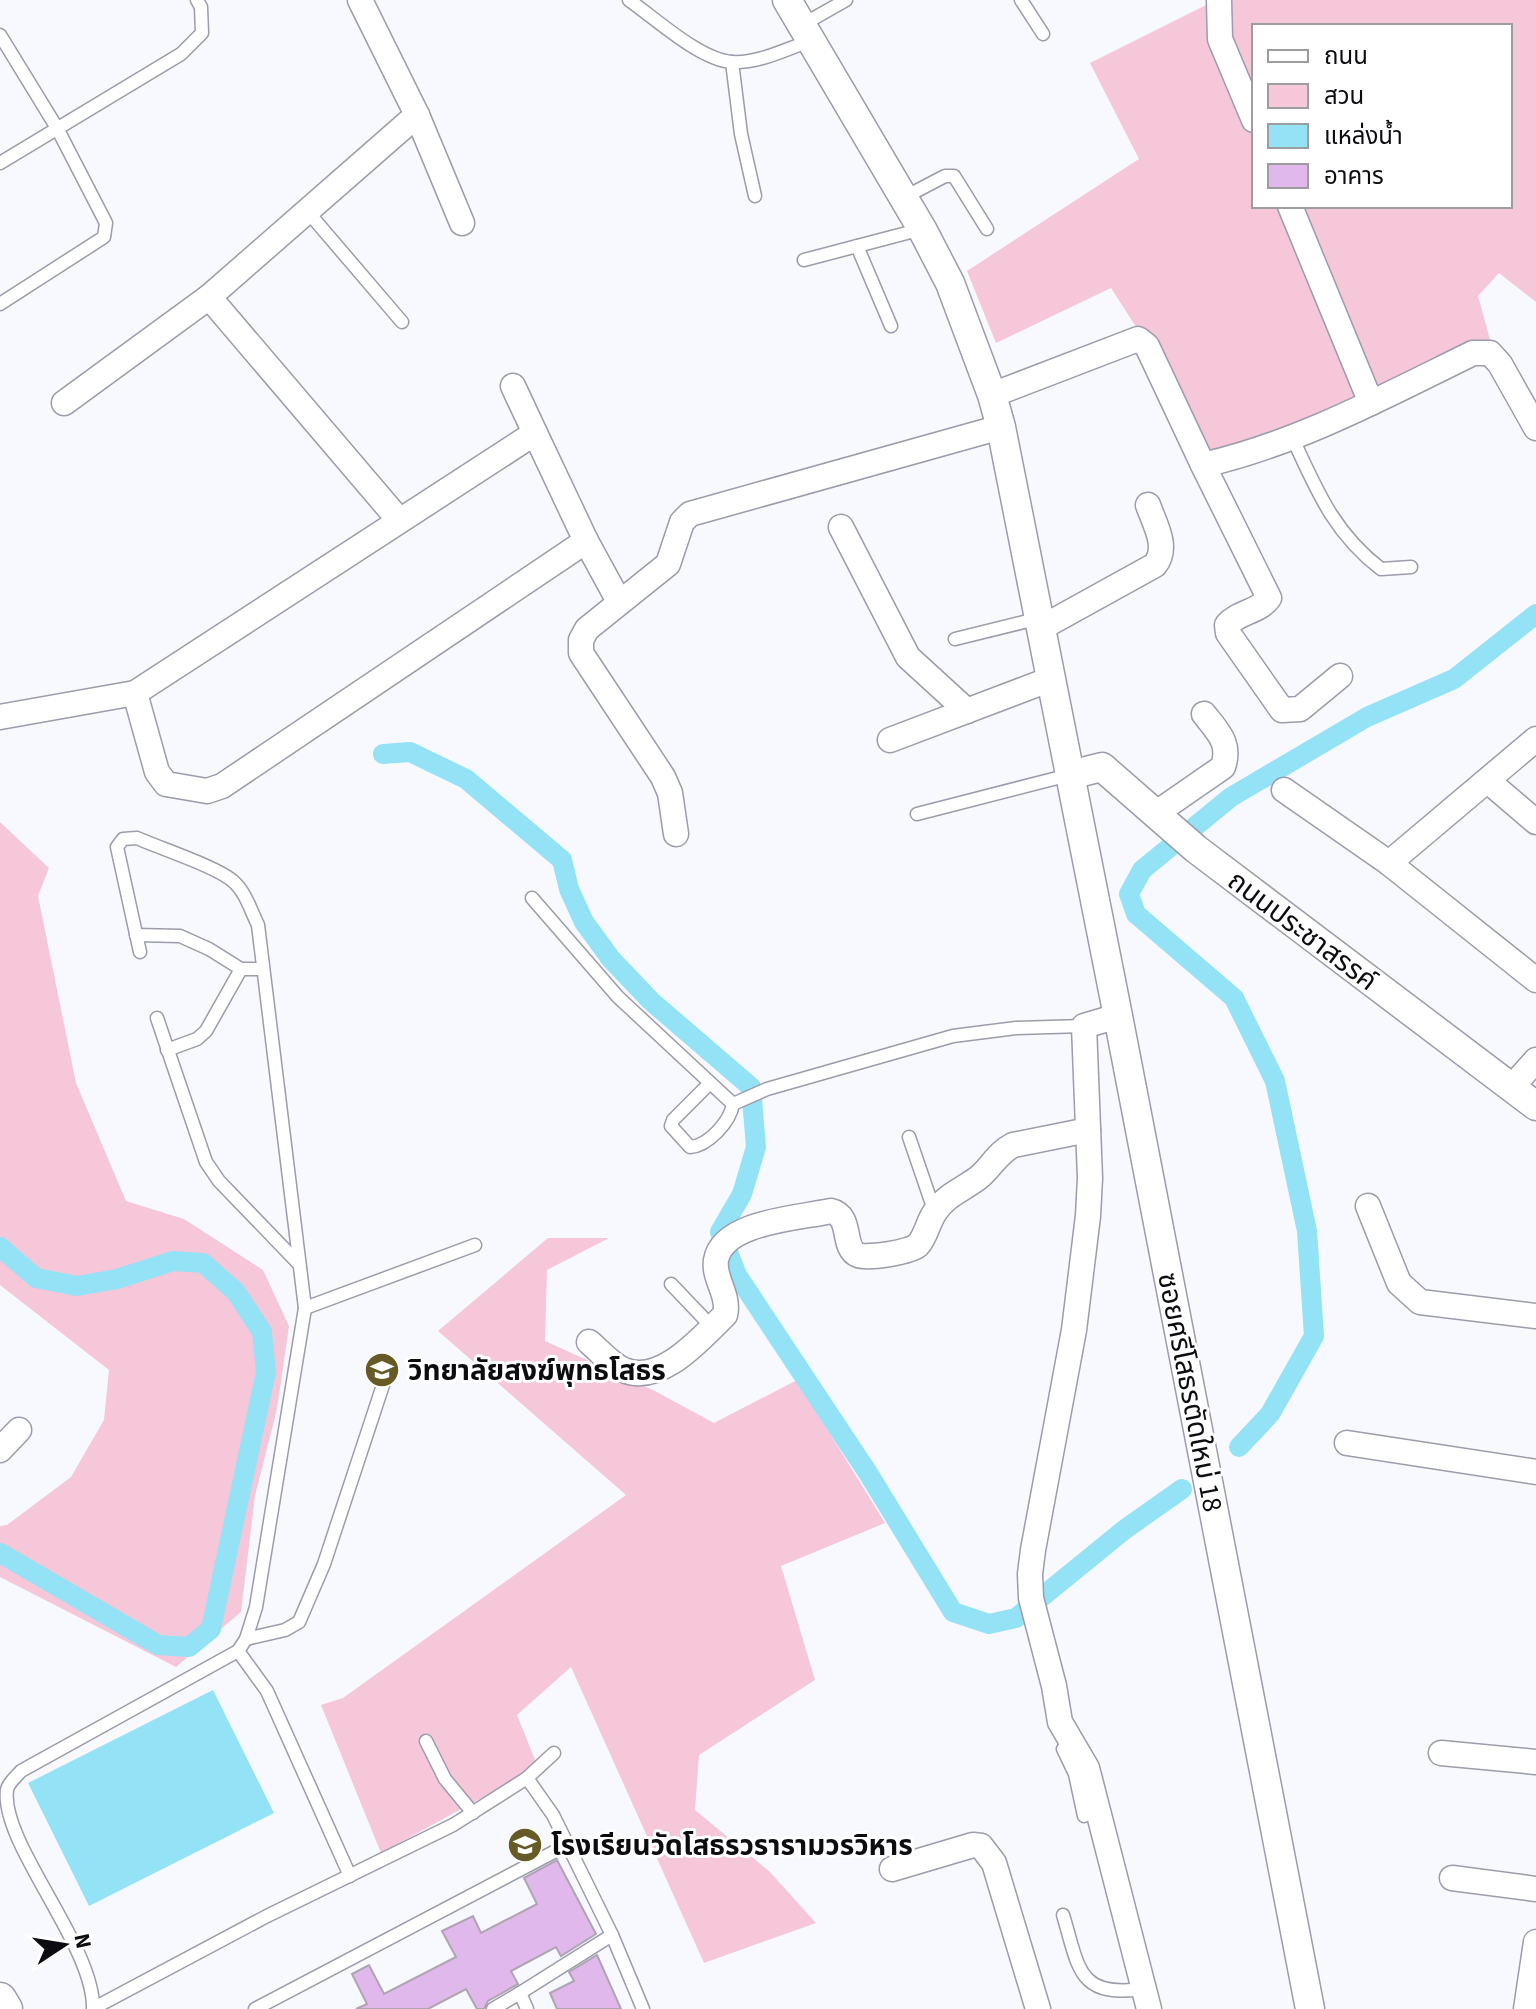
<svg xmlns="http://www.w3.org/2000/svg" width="1536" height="2009" viewBox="0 0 1536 2009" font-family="'Source Sans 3','Noto Sans Thai',sans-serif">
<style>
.green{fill:#f6c6d9}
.water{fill:#93e2f6}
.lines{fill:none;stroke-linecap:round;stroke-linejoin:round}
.canal{stroke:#93e2f6;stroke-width:20}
.building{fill:#e0b8eb;stroke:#aea4b2;stroke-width:2}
.service-casing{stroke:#9b9cac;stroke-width:15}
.minor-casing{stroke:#9b9cac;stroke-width:27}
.tertiary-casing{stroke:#9b9cac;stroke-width:31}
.secondary-casing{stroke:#9b9cac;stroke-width:35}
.service{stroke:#fff;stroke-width:12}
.minor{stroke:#fff;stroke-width:24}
.tertiary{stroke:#fff;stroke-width:28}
.secondary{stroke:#fff;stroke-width:32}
.labels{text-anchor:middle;stroke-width:6;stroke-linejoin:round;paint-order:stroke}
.street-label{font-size:28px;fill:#0b0b10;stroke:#fff}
.poi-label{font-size:28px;font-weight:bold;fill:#0b0b10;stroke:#fff;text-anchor:start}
</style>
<rect width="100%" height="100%" fill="#f8f8ff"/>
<g class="green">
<polygon points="1231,0 1536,0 1536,302 1499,273 1478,296 1491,343 1376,392 1298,206 1510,206 1510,26 1254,26 1254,101 1226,35"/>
<polygon points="1208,4 1254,134 1254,206 1282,206 1359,401 1301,430 1204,454 1162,367 1111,288 996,343 967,271 1139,159 1090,63"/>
<polygon points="0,822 49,868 38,896 76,1083 126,1201 184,1219 263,1270 289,1326 277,1409 255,1496 241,1612 176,1667 0,1577 0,1526 7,1525 71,1477 104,1420 109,1370 0,1285"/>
<polygon points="548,1238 609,1238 547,1270 545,1341 655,1391 714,1423 797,1380 885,1523 781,1566 815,1680 699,1755 695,1810 770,1872 816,1923 704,1963 571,1667 517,1715 538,1767 381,1853 321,1705 343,1698 626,1495 438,1331"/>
</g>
<polygon class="water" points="213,1690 274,1813 89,1906 28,1783"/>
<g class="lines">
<g class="canal">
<polyline points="383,754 410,752 466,779 562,860 569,889 584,922 611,959 651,1001 751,1087 756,1147 742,1194 720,1232 737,1275 868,1473 953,1612 989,1624 1016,1618 1124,1530 1182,1489"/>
<polyline points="0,1247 36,1278 77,1286 117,1279 173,1261 203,1263 236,1292 262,1332 266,1372 211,1629 189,1647 158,1645 0,1553"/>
<polyline points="1239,1447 1270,1414 1314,1336 1307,1231 1275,1081 1234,998 1136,914 1129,894 1142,870 1231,797 1367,717 1454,679 1536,614"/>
</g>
</g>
<g class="building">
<polygon points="557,1860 596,1934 561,1956 556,1947 511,1971 518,1984 488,2001 484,2009 477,2009 466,1989 428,2009 356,2009 367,2004 352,1974 369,1965 384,1994 456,1957 442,1931 473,1916 481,1933 537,1904 524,1878"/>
<polygon points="597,1955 621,2009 557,2009 550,1993 574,1981 569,1972"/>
</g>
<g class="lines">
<g class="service-casing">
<g id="service">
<path d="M 629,0 C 656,19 699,59 731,62 C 758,64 786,49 810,41"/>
<polyline points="1021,0 1043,34"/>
<polyline points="802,25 846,0"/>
<polyline points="0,35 57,128 106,223 104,237 0,304"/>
<polyline points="732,62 741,134 755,196"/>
<polyline points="0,163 181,54 202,33 201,7 197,0"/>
<polyline points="903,198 945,176 954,176 987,229"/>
<polyline points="308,212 402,322"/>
<polyline points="857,246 891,326"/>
<polyline points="804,260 922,229"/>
<path d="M 1293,439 C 1317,491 1334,533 1381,569 L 1411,567"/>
<polyline points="955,639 1040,618"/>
<polyline points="917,814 1069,775"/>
<polyline points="532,898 618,997 733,1104"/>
<polyline points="136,935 180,936 209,949 241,969 263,969"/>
<polyline points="157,1018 206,1162 219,1181 299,1264"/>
<polyline points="167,1050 197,1039 206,1031 241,969"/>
<path d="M 710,1083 L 673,1120 L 671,1126 L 690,1147 C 708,1146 730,1122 733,1104 L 767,1089 L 953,1036 L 1016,1028 L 1084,1026"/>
<polyline points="909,1137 935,1213"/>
<polyline points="671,1284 712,1327"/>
<polyline points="305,1308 475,1245"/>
<polyline points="246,1639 285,1630 299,1622 324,1564 386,1376"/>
<polyline points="238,1651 267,1691 350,1876"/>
<polyline points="426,1741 445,1779 473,1813"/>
<polyline points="1063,1749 1075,1774 1084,1816"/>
<polyline points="527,1778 554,1753"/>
<path d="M 1063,1915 C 1079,1967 1077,1998 1142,1989"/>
<polyline points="520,1993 612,1935"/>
<polyline points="94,2008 267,1916 453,1825 527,1778 553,1815 612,1935 643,2009"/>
<path d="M 93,2009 C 95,1946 0,1843 7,1790 C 8,1783 16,1777 21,1771 L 238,1651 L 246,1639 L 256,1607 L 305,1308 L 258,925 C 251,911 246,893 234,882 C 218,867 159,848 137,838 L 123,839 L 117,847 L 140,952"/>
<polyline points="255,2009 567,1845"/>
<polyline points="493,2009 520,1993 527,2009"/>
</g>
</g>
<g class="minor-casing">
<g id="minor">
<polyline points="360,0 417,115 462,223"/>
<polyline points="1219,0 1220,39 1254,120"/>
<polyline points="1290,206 1371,403"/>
<polyline points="209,297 417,115"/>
<polyline points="513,386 535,433"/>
<path d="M 992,395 L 1138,339 L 1147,346 L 1203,465 C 1299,443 1385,396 1473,353 L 1490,353 L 1500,364 L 1536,428"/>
<polyline points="64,403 209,297 399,520"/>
<path d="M 1203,465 L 1269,598 C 1259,612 1238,612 1227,625 L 1228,633 L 1282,710 L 1300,709 L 1340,676"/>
<polyline points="841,527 908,657 967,711"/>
<path d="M 1041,628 L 1155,565 C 1169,547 1155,525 1148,505"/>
<polyline points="135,693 157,772 166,784 207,791 222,786 586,541"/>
<polyline points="0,717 135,693 535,433 586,541 616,596"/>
<polyline points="890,740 1051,679"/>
<polyline points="1488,781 1536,822"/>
<polyline points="1284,790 1389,863 1536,980"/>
<path d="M 1155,814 L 1223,767 C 1231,743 1218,732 1204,714"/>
<polyline points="676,834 670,793 663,777 581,653 581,640 587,629 668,564 682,522 690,514 1001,427"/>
<polyline points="1389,863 1536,739"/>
<polyline points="1118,1016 1084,1026 1090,1178 1088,1216 1074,1330 1033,1550 1030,1574 1031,1598 1054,1686 1060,1722 1087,1768 1149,2009"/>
<polyline points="1512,1087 1536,1060"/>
<polyline points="1368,1206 1399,1283 1420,1302 1536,1316"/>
<path d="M 589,1342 C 600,1351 611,1365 624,1370 C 661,1386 702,1337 725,1315 C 730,1295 713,1279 716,1260 C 723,1221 801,1218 831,1211 C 853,1216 841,1248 858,1255 C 868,1259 911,1252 918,1245 C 926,1236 928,1222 935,1212 C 946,1195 962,1190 978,1178 C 991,1168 997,1153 1013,1145 L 1088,1130"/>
<polyline points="1347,1443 1536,1472"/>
<polyline points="0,1450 19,1430"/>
<polyline points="1441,1753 1536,1762"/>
<polyline points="892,1869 973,1845 981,1846 994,1863 1038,2009"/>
<polyline points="1452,1878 1536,1889"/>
<polyline points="1526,2009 1536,1942"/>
</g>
</g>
<g class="tertiary-casing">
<g id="tertiary">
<polyline points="787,0 922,229 950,283 992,395 1001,427 1118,1016 1310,2009"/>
<polyline points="1070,775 1102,767 1196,849 1536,1106"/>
</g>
</g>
<g class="secondary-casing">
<polyline id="secondary" points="0,1999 6,2009"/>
</g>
<use href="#service" class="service"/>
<use href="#minor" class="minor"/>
<use href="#tertiary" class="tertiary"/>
<use href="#secondary" class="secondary"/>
</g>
<defs>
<g id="university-disc" transform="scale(1.8)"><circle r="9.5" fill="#665a27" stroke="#fff"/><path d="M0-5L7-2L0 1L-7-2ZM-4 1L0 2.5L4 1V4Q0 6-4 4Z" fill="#fff"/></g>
<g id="school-disc" transform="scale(1.8)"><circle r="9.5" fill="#665a27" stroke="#fff"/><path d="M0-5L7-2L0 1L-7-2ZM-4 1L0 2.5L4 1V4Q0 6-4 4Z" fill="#fff"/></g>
</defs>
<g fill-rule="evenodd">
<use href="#university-disc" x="382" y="1370"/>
<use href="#school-disc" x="525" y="1845"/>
</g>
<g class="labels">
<g class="street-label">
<text transform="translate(1303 930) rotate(37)" y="10">ถนนประชาสรรค์</text>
<text transform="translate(1191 1392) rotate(79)" y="10">ซอยศรีโสธรตัดใหม่ 18</text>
</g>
<g class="poi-label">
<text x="408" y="1380">วิทยาลัยสงฆ์พุทธโสธร</text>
<text x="551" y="1855">โรงเรียนวัดโสธรวรารามวรวิหาร</text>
</g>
</g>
<rect x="1252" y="24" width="260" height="184" fill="#ffffff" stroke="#9d9d9f" stroke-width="2"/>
<rect x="1268" y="50" width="40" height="12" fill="#ffffff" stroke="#9d9d9f" stroke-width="2"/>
<text x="1324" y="64" font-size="24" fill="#0b0b10">ถนน</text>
<rect x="1268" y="84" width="40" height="24" fill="#f6c6d9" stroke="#9d9d9f" stroke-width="2"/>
<text x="1324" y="104" font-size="24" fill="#0b0b10">สวน</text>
<rect x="1268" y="124" width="40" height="24" fill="#93e2f6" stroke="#9d9d9f" stroke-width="2"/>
<text x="1324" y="144" font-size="24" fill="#0b0b10">แหล่งน้ำ</text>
<rect x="1268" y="164" width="40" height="24" fill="#e0b8eb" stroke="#9d9d9f" stroke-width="2"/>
<text x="1324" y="184" font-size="24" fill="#0b0b10">อาคาร</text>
<g transform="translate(64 1945) rotate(78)" stroke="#ffffff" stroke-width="6" paint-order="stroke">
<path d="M0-6L14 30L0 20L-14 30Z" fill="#0b0b10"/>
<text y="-12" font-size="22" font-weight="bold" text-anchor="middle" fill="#0b0b10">N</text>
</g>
</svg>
